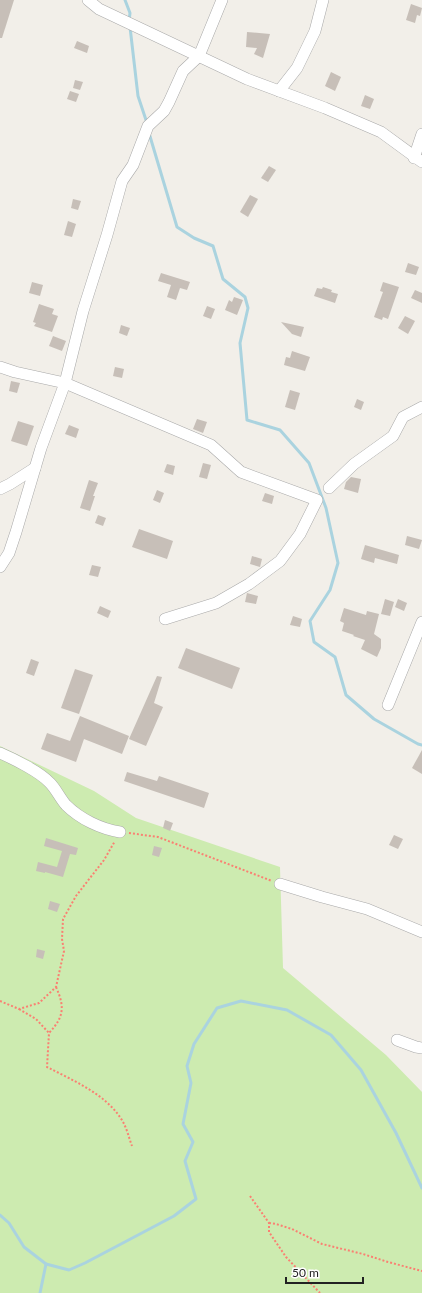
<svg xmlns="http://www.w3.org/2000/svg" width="422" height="1293" viewBox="0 0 422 1293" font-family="Lato,sans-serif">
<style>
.grass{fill:#cdebb0}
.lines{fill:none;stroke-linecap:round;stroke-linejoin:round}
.stream{stroke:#aad3df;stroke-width:3}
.building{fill:#c7bfb8}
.street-casing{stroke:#a9a9a9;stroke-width:12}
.path{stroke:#fa8072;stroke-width:2;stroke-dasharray:2 2;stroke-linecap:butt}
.street{stroke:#fff;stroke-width:11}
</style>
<rect width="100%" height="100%" fill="#f2efe9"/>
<polygon class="grass" points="0,746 94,791 136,818 280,867 283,968 386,1055 422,1092 422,1293 0,1293"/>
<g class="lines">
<g class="stream">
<polyline points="125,0 130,13 129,21"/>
<polyline points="130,27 138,96 147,123"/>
<polyline points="149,133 177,227 194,238 213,246 223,279 245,297 248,308 240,343 247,420 280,430 309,463 326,508 338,563 330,590 310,621 314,642 335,657 346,695 374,719 418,744 422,745"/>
<polyline points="0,1215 9,1223 24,1247 46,1264 69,1270 85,1263 174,1216 196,1199 185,1161 193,1142 183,1124 191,1083 187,1066 194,1044 217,1008 241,1001 287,1010 331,1035 361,1070 396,1133 422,1188"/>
<polyline points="40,1293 46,1264"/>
</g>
</g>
<g class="building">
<polygon points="0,0 14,0 2,38 0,38"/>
<polygon points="411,4 422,8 420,16 417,15 415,23 406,20"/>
<polygon points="247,32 270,34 263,58 254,54 257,48 246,47"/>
<polygon points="77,41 89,46 87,53 74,48"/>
<polygon points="331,72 341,77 335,91 325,86"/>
<polygon points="75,80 83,82 80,90 73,88"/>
<polygon points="70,91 79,94 76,102 67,99"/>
<polygon points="365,95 374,99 370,109 361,106"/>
<polygon points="269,166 276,170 268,182 261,178"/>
<polygon points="250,195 258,199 248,217 240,212"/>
<polygon points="73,199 81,201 78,210 71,208"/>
<polygon points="68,221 76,224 72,237 64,235"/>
<polygon points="408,263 419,267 416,275 405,272"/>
<polygon points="161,273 190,282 187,290 180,288 176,300 167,297 171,285 158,281"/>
<polygon points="32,282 43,285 40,296 29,293"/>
<polygon points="383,282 399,287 388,319 383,317 382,320 374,317 383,292 380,291"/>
<polygon points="323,287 332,290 331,292 338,294 335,303 314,296 317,288 322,289"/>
<polygon points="415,290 422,293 422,303 411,298"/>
<polygon points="234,297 243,300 237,315 225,310 229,300 232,302"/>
<polygon points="39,304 54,309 52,314 58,316 52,332 34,326 36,323 33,322"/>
<polygon points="207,306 215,309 211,319 203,316"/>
<polygon points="405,316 415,321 408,334 398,328"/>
<polygon points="281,322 304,327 301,337 292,334"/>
<polygon points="121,325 130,328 127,336 119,333"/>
<polygon points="53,336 66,341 62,351 49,346"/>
<polygon points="292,351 310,357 305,371 284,365 286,357 290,358"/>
<polygon points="115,367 124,369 122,378 113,376"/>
<polygon points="11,381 20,383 17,393 9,391"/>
<polygon points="290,390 300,393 295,410 285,407"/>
<polygon points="357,399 364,402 361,410 354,407"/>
<polygon points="197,419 207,422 203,433 193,429"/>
<polygon points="18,421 34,426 27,446 11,441"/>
<polygon points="69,425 79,429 76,438 65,434"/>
<polygon points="203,463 211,465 207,479 199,477"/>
<polygon points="167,464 175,466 173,475 164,472"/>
<polygon points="351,477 361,479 358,493 344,489 346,482"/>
<polygon points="89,480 98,483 93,496 95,496 90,511 80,508"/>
<polygon points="157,490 164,493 160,503 153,500"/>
<polygon points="265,493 274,496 272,504 262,501"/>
<polygon points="98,515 106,518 103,526 95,523"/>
<polygon points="139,529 173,541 167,559 132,547"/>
<polygon points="407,536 422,540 419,549 405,545"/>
<polygon points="365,545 399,555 397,564 375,558 374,563 361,559"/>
<polygon points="252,556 262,559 260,567 250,564"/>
<polygon points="92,565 101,567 98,577 89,575"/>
<polygon points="247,593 258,596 256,604 245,602"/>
<polygon points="385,599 394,602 390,616 381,614"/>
<polygon points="398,599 407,603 404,611 395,607"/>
<polygon points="100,606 111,611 108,618 97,613"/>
<polygon points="344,608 366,615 367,611 379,614 374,634 381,639 381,648 377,657 361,649 365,640 353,636 354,635 342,631 344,623 340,621"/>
<polygon points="293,616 302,619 300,627 290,625"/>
<polygon points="186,648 240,668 232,689 178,668"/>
<polygon points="31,659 39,662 34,676 26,673"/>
<polygon points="75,669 93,675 79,714 61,708"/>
<polygon points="157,676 162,677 154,703 163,707 146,746 129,739"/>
<polygon points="80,716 129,736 122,754 84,739 76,762 41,749 47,733 70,741"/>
<polygon points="422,750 422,774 412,768"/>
<polygon points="127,772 157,781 159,776 209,793 204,808 124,781"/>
<polygon points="165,820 173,823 170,831 163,828"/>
<polygon points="394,835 403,839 398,849 389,845"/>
<polygon points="46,838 78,848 76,855 70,854 63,877 45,872 45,873 36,871 38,862 57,867 62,851 44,846"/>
<polygon points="154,846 162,848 159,857 152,855"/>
<polygon points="50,901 60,904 57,912 48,909"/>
<polygon points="37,949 45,951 43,959 36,957"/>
</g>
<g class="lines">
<g class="street-casing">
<g id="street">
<polyline points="88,0 99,9 247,79 325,108 381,132 422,162"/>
<polyline points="279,91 297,68 315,31 323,0"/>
<polyline points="414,158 422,134"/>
<polyline points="0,367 15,372 65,383 211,445 241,472 317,500 300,534 280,561 249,584 216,603 165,619"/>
<polyline points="329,488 354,464 393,436 403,417 422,407"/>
<polyline points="0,489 10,484 35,468"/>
<polyline points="0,567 9,553 16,532 41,448 65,383 83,311 107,235 122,181 133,165 148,126 164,111 169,102 183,71 199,56 222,0"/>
<polyline points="388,705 422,622"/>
<path d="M 0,753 C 14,759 40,772 50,783 C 56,789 60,798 66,805 C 80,819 101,829 120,832"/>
<polyline points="280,884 322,897 367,909 422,932"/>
<polyline points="397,1040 416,1047 422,1048"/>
</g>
</g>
<g class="path">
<polyline points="129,833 158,837 272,881"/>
<path d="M 56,987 C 65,1007 64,1017 49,1033 L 47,1067 C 74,1081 108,1095 123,1122 C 127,1129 129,1138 132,1146"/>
<polyline points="0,1001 19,1009 39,1003 56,987 64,951 62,939 63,919 76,896 104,860 115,841"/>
<polyline points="19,1009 36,1019 49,1033"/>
<polyline points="250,1196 269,1223 269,1232 286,1257 320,1293"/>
<polyline points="269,1223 276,1224 292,1229 322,1244 363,1254 388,1262 422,1271"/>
</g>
<use href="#street" class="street"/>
</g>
<path d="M286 1277v6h77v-6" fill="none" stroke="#222222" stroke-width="2"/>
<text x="292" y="1277" font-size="12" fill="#222222" stroke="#ffffff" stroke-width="3" paint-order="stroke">50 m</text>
</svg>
